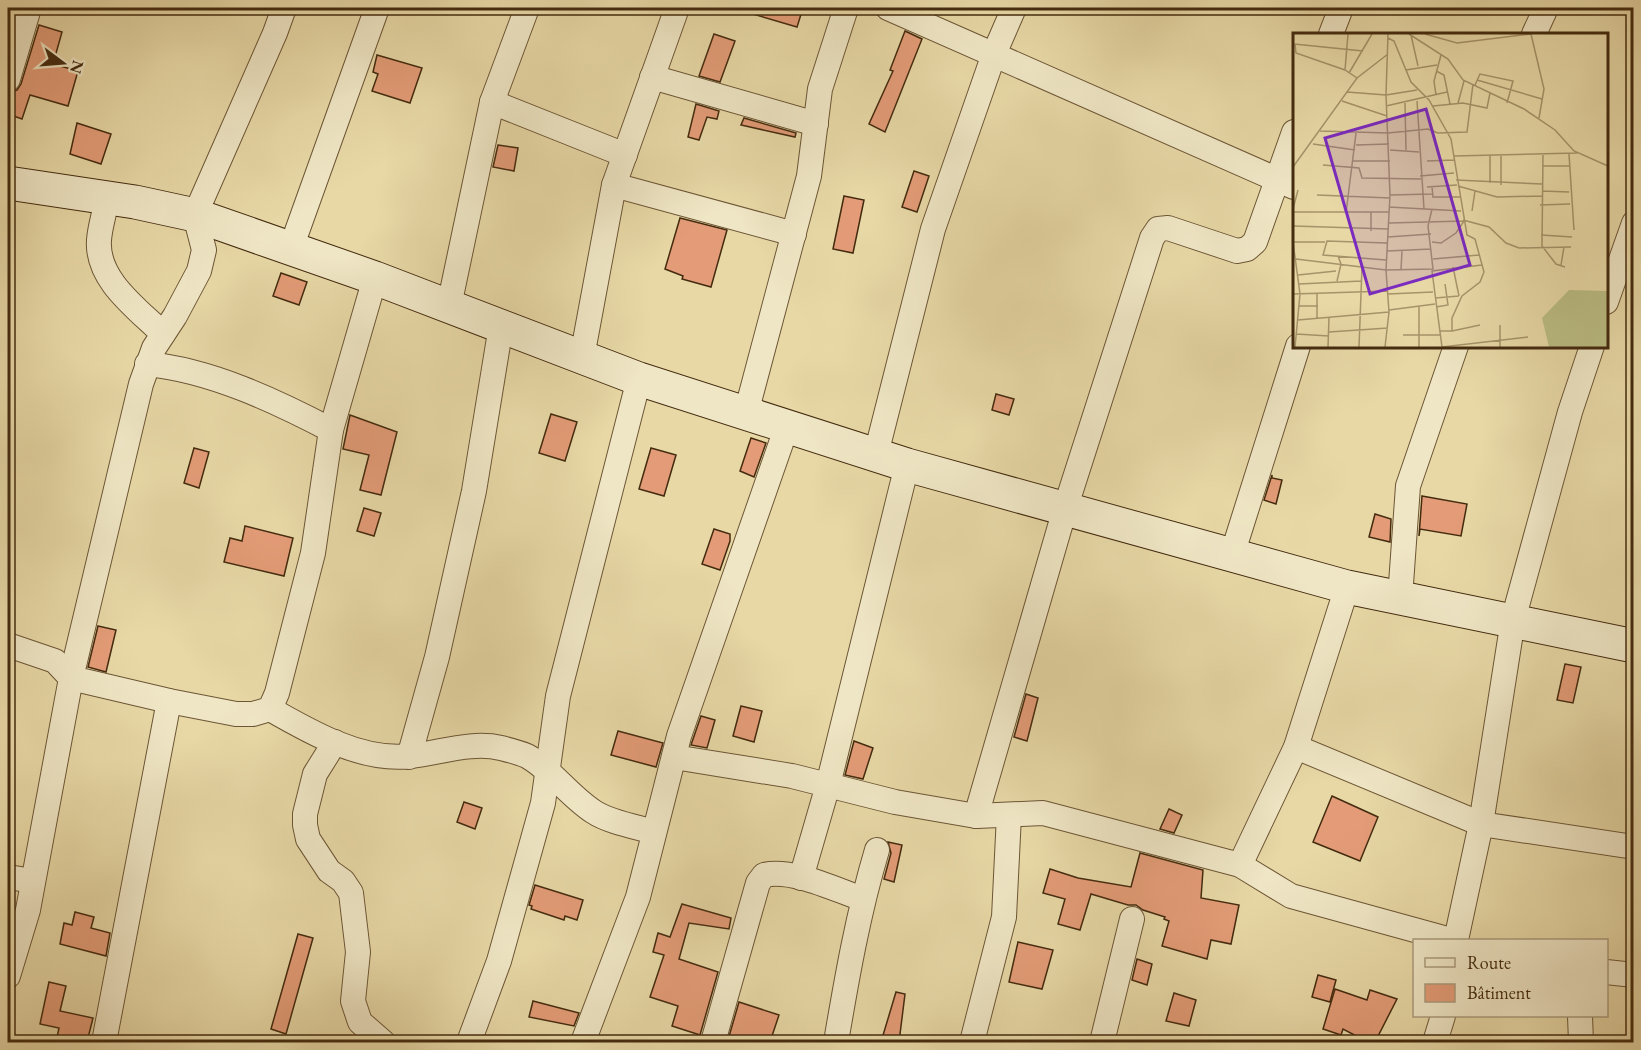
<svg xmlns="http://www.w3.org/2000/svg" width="1641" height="1050" viewBox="0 0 1641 1050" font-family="'EB Garamond',serif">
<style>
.building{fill:#e39c77;stroke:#442b0f;stroke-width:1.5}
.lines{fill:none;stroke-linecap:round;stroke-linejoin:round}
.street-casing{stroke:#6d5635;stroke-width:26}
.secondary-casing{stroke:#442b0f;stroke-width:35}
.street{stroke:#efe6c5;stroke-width:24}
.secondary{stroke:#efe6c5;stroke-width:33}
.inset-road{fill:none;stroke:#a6936a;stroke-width:1.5}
.view{fill:#7b2cbf;fill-opacity:0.15;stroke:#7b2cbf;stroke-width:3}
.inset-edge{fill:none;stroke:#442b0f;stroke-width:3}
</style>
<rect width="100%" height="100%" fill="#e7d8a6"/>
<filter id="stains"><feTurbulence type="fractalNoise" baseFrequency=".00333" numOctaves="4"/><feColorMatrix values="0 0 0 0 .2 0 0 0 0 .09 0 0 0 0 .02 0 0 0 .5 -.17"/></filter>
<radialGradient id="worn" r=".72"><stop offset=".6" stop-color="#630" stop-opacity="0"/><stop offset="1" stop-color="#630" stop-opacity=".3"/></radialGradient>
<g class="building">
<polygon points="747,8 803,8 797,27 746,12"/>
<polygon points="39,25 62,32 53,64 78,71 68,106 30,95 22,119 8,114 8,93 17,90 21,84"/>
<polygon points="905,31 922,39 885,132 869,124 893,71 890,70"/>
<polygon points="714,34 735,41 720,82 699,76"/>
<polygon points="377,55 422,68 410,103 372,91 378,74 373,72"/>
<polygon points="696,104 719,111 717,119 707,117 699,140 688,137"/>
<polygon points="744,118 796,133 795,137 741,125"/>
<polygon points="77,123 111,134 101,164 70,154"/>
<polygon points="498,145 518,148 514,171 493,167"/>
<polygon points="914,171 929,176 917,212 902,207"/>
<polygon points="844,196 864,200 853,253 833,249"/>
<polygon points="680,218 727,230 711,287 682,279 683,276 665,269"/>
<polygon points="281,273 307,282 299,305 273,296"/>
<polygon points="996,394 1014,399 1009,415 992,410"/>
<polygon points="551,414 577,422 565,461 539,453"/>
<polygon points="350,415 397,432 381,495 360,490 369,455 343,449"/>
<polygon points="751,438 766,443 754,477 740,471"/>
<polygon points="194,448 209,452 199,488 184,483"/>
<polygon points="651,448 676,455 664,496 639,489"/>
<polygon points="1272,475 1272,478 1282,480 1276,504 1264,500"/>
<polygon points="1422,496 1467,504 1461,536 1420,529 1419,536"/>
<polygon points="364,508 381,513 374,536 357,531"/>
<polygon points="1375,514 1391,519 1390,542 1369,537"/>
<polygon points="245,526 293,538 284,576 224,562 230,538 242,541"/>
<polygon points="714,529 730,534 730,541 720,570 702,564"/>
<polygon points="98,626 116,630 106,672 88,667"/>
<polygon points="1565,664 1581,667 1573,703 1557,700"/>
<polygon points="1026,694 1038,698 1027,741 1014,737"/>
<polygon points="741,706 762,711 754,742 733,736"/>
<polygon points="701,716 715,720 707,748 691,745"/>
<polygon points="618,731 663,743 656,767 611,755"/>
<polygon points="854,741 873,748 863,779 845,775"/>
<polygon points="1332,796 1378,817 1360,861 1313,842"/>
<polygon points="464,802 482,808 475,829 457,822"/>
<polygon points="1169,809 1182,815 1174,833 1160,829"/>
<polygon points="888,842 902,845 894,882 884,879 891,853"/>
<polygon points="1140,853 1203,870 1201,898 1239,905 1231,944 1211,940 1207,959 1162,946 1169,921 1164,919 1165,917 1143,910 1136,905 1128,905 1091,894 1080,930 1058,924 1065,899 1043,893 1050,869 1078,878 1131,887"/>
<polygon points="535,885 583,900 577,920 565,916 564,920 531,909 532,906 529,905"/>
<polygon points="682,904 731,918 729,929 689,923 679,959 718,972 700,1035 672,1026 678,1006 650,997 664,955 653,952 658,933 670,937"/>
<polygon points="75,912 94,917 91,928 110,933 106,956 60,944 64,923 72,925"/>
<polygon points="298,934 313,938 286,1034 271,1029"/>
<polygon points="1018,942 1053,950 1042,989 1009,982"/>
<polygon points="1137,959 1152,964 1147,985 1132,980"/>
<polygon points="1318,975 1336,980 1330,1002 1312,997"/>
<polygon points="49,982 66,986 60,1011 93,1018 87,1042 56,1042 59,1028 40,1024"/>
<polygon points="1335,989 1367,1000 1370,990 1397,999 1375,1042 1368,1042 1343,1029 1341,1035 1323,1029"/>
<polygon points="896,992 905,994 899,1042 881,1042"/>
<polygon points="1174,993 1196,1000 1189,1026 1166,1021"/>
<polygon points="533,1001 579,1013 574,1026 529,1017"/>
<polygon points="739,1002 779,1015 770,1042 736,1042 728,1040"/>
</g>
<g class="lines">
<g class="street-casing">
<g id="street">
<polyline points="284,8 275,33 195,215 204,250 199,271 175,316 154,348 141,384 71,678 169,701 236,714 253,714 270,709 277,693 313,553 331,430 375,278"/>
<polyline points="888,8 1294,187"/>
<polyline points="1331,34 1341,8"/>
<polyline points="1534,34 1546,8"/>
<polyline points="652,77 816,124"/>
<polyline points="8,79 29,8"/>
<polyline points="492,102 625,155"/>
<polyline points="614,185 794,234"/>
<path d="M 107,198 C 105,212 100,226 99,240 C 96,280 138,309 163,334"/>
<polyline points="291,248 377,8"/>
<polyline points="1606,302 1634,223"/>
<polyline points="449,306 492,102 527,8"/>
<polyline points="582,357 614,185 677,8"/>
<path d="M 147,364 C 210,370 276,401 331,430"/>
<polyline points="746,413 809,176 820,89 846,8"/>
<polyline points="876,454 933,229 994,54 1014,8"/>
<polyline points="1232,555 1298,346"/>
<polyline points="1400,598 1408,486 1456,346"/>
<polyline points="8,645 55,661 71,678 28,910 8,976"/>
<path d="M 270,709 C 310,732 362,762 410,756 C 440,753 471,741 501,748 C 509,750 520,753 527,756 C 551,769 570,797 594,812 C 609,822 637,827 654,832"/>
<polyline points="335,742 315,774 305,814 305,825 308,839 329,871 343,881 351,893 358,952 353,1001 360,1022 383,1042"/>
<polyline points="1296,747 1481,824 1634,847"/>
<polyline points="409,757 437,657 474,491 501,326"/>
<polyline points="674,757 792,776 895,802 976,816 1043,813 1240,865 1291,896 1451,940"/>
<polyline points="976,816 1065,509 1152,238 1158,229 1168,228 1237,251 1247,249 1255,242 1294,132"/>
<polyline points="1240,865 1296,747 1347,587"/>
<polyline points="8,877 33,881"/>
<polyline points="801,878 828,785 907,465"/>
<polyline points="1456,940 1481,824 1513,620 1570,412 1592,346"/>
<polyline points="1606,972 1634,975"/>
<polyline points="1580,1016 1581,1042"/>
<polyline points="104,1042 169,701"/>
<polyline points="469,1042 499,961 543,803 558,696 639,379"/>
<polyline points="583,1042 638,897 679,736 787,426"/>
<path d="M 713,1042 L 758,883 L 764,875 C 792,868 836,890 863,899"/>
<path d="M 836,1042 C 847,977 858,914 877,850"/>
<polyline points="972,1042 1004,917 1009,815"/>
<polyline points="1102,1042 1132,919"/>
<polyline points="1435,1042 1443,1016"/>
</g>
</g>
<g class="secondary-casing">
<polyline id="secondary" points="8,183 135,202 195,215 375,278 639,379 907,465 1347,587 1634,646"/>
</g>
<use href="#street" class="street"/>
<use href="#secondary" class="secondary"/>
</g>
<g transform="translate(1293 33)">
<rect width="315" height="315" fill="#e7d8a6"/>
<path d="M 276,257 L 315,258 L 315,314 L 256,314 L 249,285 Z" fill="#babd83"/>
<path class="inset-road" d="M 116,1 L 155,26 L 170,47 L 231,76 L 262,97 L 281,118 L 315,133M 132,1 L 164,10 L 238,1M 238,1 L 251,56 L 246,85M 118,2 L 125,33M 95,5 L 101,8 L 118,49 L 136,67 L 158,106 L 174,202 L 182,206 L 191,239 L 187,249 L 169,263 L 159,285 L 159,298 L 147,298M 1,11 L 70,18M 2,11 L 3,20 L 52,37 L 64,45M 52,37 L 55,1M 113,37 L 144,32M 143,38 L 151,42 L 157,71M 56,40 L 79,1M 184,47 L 249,66M 182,52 L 187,41 L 220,48 L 214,70M 54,59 L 93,62M 93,62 L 124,57M 143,62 L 141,48 L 148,22M 49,68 L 94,83M 124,68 L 131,176M 112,70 L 113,117M 165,70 L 171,48M 93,73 L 154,59M 140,73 L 170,70 L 194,75 L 197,60M 27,98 L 95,100 L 135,96 L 145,100 L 174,99 L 180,51M 20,111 L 62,117M 63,112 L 96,111M 97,117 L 126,119M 276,121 L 281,197M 250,122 L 249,213 L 263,231 L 272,234M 161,123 L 284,120M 208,123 L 208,152M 60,128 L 97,128M 134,128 L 161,127M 30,132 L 66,135 L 69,145 L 128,146M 250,133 L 276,133M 0,134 L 64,45 L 95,21M 127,143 L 161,140M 163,147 L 249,151M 197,150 L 197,123M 165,153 L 204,164 L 249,163M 134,154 L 164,152M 139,154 L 140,164 L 167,164M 249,158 L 276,159M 24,162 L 97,165M 97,162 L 139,161M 247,172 L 277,171M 96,174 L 168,178M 0,176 L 5,157M 179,178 L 182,158M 0,179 L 96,179M 78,179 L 78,198M 53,180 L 63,100M 170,187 L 196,194 L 213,210 L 226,215 L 278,214M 96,190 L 171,188 L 163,200 L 148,210 L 139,209M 0,193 L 96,196M 248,202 L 279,204M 95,204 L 138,201M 0,209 L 7,261 L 2,314M 0,209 L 32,209M 94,218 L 138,216M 3,226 L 93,237 L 140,236 L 135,193 L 139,176M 140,226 L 186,222M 93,227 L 30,222 L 34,208 L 94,210M 268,232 L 271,214M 160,234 L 166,263M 108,237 L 109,218M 5,242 L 43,238M 44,248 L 48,231 L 45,223M 6,251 L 68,248M 0,261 L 95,258M 95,261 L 140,259M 142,265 L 166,263M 6,273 L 25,273M 143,274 L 155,272 L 152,251M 96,277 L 142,271M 24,285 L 24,261M 5,287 L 96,279M 207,292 L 207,314M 159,298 L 187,292M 36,299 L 95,295M 3,301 L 36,303M 110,302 L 148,302M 35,314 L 36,284M 66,314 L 69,234M 92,314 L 96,279 L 93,237 L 97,162 L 93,62 L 95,1M 126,314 L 126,273M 149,314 L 139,238 L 189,232M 149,314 L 235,304"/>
<path class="view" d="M 133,76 L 177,232 L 77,261 L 32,105 Z"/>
<rect width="315" height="315" class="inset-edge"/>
</g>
<rect width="1641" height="1050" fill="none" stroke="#e7d8a6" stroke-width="30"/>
<rect x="9" y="9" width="1623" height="1032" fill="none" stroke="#442b0f" stroke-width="3"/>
<rect x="15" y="15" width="1611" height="1020" fill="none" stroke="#442b0f" stroke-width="1.5"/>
<rect x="1413" y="939" width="195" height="78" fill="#efe6c5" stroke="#ab9b7c" stroke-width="1.5"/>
<rect x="1425" y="958" width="30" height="9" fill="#efe6c5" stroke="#ab9b7c" stroke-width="1.5"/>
<text x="1467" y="969" font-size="18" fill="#442b0f">Route</text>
<rect x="1425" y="984" width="30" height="18" fill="#e39c77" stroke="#ab9b7c" stroke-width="1.5"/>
<text x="1467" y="999" font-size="18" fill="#442b0f">Bâtiment</text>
<g transform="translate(63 63) rotate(106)" stroke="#efe6c5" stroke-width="4.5" paint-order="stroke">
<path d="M0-4.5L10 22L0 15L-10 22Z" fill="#442b0f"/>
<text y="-9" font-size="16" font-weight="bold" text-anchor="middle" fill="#442b0f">N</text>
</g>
<rect width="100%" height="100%" filter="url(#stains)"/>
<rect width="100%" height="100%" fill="url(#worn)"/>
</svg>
